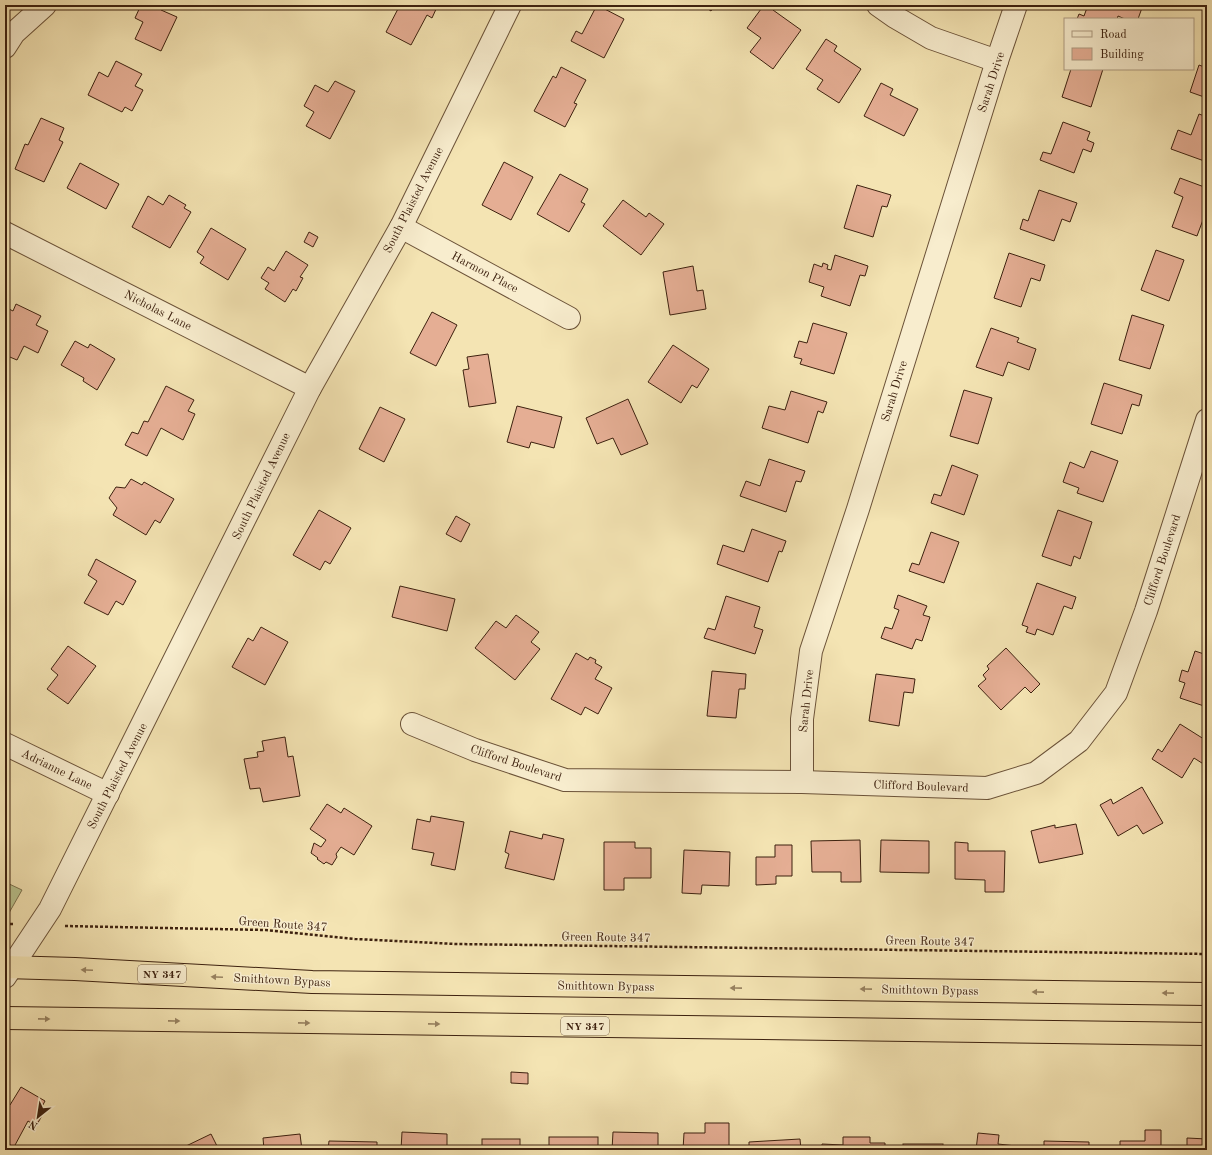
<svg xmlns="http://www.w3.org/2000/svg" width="1212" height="1155" viewBox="0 0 1212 1155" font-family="'Old Standard TT',serif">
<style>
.green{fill:#bac48e;stroke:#7c724e}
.building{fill:#e5ae94;stroke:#3d210f}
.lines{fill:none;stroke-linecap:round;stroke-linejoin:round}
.street-casing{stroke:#6b5238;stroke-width:24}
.highway-casing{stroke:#3d210f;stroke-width:24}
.path{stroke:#3d210f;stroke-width:2.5;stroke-dasharray:3 2;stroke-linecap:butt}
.street{stroke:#f8edce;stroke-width:22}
.highway{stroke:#f4e4b3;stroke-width:22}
.oneway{fill:#988261}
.labels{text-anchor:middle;stroke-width:3;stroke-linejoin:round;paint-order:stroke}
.shield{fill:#f8edce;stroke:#755e48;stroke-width:1}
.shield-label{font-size:11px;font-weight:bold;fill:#3d210f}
.street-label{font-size:12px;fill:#3d210f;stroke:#f8edce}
</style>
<rect width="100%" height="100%" fill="#f4e4b3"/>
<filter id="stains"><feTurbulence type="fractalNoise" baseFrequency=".005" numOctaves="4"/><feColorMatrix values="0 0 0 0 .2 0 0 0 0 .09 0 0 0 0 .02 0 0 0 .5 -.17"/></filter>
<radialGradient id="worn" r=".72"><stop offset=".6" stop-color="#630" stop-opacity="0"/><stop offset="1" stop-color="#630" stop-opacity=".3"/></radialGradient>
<polygon class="green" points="5,882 22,890 5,920"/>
<g class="building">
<polygon points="141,5 163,5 161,10 177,17 161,51 135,39 143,22 135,18"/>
<polygon points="400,5 433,5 437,7 432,18 427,15 411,45 386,32"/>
<polygon points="597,5 624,19 604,58 571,41 576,31 582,34"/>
<polygon points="702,5 715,5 711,11"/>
<polygon points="764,5 776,5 773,10 801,30 773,69 750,52 761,38 747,28"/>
<polygon points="1088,5 1143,5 1138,19 1125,19 1118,16 1117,19 1077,19 1079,14 1084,16"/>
<polygon points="826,39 837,46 834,51 861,69 839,103 817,89 823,80 806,69"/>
<polygon points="116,61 142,74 135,86 143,90 132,111 125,107 122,112 88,95 99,72 108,77"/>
<polygon points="1199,65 1207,68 1207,98 1190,92"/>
<polygon points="561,67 586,80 574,103 577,104 565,127 534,111 553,76 556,78"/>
<polygon points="1071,69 1103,69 1091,107 1062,97"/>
<polygon points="335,81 355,91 330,139 306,126 314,112 304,106 315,85 328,92"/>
<polygon points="881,83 893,89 890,95 918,109 904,136 864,116"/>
<polygon points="1199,114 1207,117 1207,162 1171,149 1178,130 1191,135"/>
<polygon points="41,118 64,128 59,140 63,142 44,182 15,169 25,144 28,145"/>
<polygon points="1063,122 1090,132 1087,140 1094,143 1091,152 1083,149 1074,173 1040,160 1043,152 1051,154"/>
<polygon points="504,162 533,177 511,220 482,205"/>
<polygon points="80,163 119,184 106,209 67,188"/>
<polygon points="560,174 588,189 581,202 585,204 569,232 537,214"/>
<polygon points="1180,178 1207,188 1207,209 1197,236 1172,227 1183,197 1174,193"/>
<polygon points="857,185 891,195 887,207 882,206 873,237 844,228"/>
<polygon points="1039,190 1077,203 1070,222 1062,219 1054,241 1020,229 1023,219 1028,221"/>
<polygon points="169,195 186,205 184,208 191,212 170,248 132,227 148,196 163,205"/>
<polygon points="623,200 646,217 649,213 664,224 641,255 603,226"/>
<polygon points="211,228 246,249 228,280 200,263 204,257 197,252"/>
<polygon points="309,232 318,237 313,247 304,242"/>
<polygon points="1156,250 1184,260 1169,301 1141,290"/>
<polygon points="286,251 308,265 300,277 303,278 296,291 293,289 285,302 265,289 269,283 261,278 268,267 274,271"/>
<polygon points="1009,253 1045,265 1040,281 1031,278 1021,307 994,298"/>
<polygon points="835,255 868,266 865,276 860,275 850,306 821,296 824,287 809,282 814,264 822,267 823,263 828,265 827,269 831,270"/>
<polygon points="693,266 697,291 703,290 706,309 670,315 663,272"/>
<polygon points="16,304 41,316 36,325 48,331 38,353 24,346 17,360 5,355 5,307 13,311"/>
<polygon points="432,312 457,325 436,366 410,353"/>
<polygon points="1132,315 1164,325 1150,369 1119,360"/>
<polygon points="813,323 847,333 834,374 800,364 802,359 794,357 799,341 807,343"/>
<polygon points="991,328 1019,338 1017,342 1036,349 1029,370 1008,362 1003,376 976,367"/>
<polygon points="75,341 88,348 90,344 115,359 97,390 83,381 84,378 61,365"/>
<polygon points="673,345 709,369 697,388 692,385 681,403 648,382"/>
<polygon points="488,354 496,403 469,407 463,370 469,369 467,357"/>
<polygon points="1104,383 1142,395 1139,406 1132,404 1122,434 1091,424"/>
<polygon points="166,386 194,400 188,411 195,414 183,440 161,428 147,456 125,445 132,432 138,434 144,421 148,422"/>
<polygon points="964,390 992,398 978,444 950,436"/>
<polygon points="791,391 827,402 823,413 818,411 808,443 762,428 769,406 785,410"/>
<polygon points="628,399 648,444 621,455 613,438 597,444 586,418"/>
<polygon points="517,406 562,417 554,448 531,442 529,448 507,442"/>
<polygon points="380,407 405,419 384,462 359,449"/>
<polygon points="1091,451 1118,461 1103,502 1077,493 1079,488 1063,482 1070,462 1084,468"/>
<polygon points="769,459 805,471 801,482 796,481 786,512 740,496 746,481 760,486"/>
<polygon points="952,465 978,475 964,515 931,503 934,494 941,496"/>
<polygon points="131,479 142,485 144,482 174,499 160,523 155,520 146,535 113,515 117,508 109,498 116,487 125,488"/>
<polygon points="319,510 351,528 330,564 325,561 320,570 293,555"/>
<polygon points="1058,510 1092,522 1080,559 1074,556 1071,566 1042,556"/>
<polygon points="456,516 470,524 461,542 446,534"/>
<polygon points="752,529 786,541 782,552 779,551 768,582 717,564 723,545 744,552"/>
<polygon points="931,532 959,542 944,583 909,571 912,563 919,565"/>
<polygon points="96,559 136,581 123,605 116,601 108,615 84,603 97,581 88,575"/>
<polygon points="1037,583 1076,597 1072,609 1064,606 1053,635 1037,629 1035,635 1026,632 1028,627 1022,625"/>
<polygon points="400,586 455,599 447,631 392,617"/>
<polygon points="898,595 927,606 923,615 930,617 922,641 916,639 912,649 881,638 885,627 892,629 899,610 894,608"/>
<polygon points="726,596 760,607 754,627 763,630 755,654 704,638 708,628 715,630"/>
<polygon points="516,615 539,632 531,642 540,649 515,680 475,648 496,621 506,628"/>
<polygon points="261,627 288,642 265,685 232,667 248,638 253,641"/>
<polygon points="68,646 96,666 68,704 47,689 58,675 51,669"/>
<polygon points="1006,648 1040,684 1031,693 1025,687 1001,710 978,686 986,679 983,675 989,669 987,666"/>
<polygon points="1195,651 1207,655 1207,707 1180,698 1185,683 1179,681 1182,670 1188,672"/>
<polygon points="576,653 588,660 590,657 596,660 595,663 602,667 595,679 612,688 598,714 585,707 581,715 551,699"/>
<polygon points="712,671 746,674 745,689 739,689 736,718 707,716"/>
<polygon points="876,674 915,679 913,693 904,692 899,726 869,721"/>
<polygon points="1180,724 1207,741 1207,763 1205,765 1194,758 1182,778 1152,759 1158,749 1162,752"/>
<polygon points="285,737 288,757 293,756 300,796 263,802 260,788 250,789 244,759 258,757 257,752 264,751 262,741"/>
<polygon points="1142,787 1163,823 1143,834 1137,825 1118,836 1100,805 1111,799 1113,804"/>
<polygon points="327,804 341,813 344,808 372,826 354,855 341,847 336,854 337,857 332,865 326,862 324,864 317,859 318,858 311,853 314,843 321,847 326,840 310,829"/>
<polygon points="431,816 464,822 455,870 431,865 434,853 412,849 417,819 430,822"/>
<polygon points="1076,824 1083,854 1039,863 1031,831 1055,825 1055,828"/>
<polygon points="510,831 542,839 543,834 564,839 554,880 505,868 509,854 505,852"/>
<polygon points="860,840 861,882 841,882 841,872 812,872 811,841"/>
<polygon points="881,840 929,841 929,873 880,872"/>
<polygon points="604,842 635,842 635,848 651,848 651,878 624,878 624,890 604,890"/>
<polygon points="955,842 968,843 968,851 1005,851 1004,892 985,892 985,880 955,879"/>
<polygon points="775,845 792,845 792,876 776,876 776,884 756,885 756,857 775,857"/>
<polygon points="684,850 730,852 729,886 702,885 701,894 682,893"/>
<polygon points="511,1072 528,1073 528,1084 511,1083"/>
<polygon points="21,1087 45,1101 39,1112 43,1114 36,1126 28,1121 14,1147 5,1142 5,1105 6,1103 10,1105"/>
<polygon points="705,1123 729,1123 729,1150 683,1150 684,1133 705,1133"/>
<polygon points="1145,1130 1161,1130 1161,1150 1120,1150 1120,1141 1145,1141"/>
<polygon points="402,1132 447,1134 447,1150 401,1150"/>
<polygon points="613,1132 658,1133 658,1150 612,1150"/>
<polygon points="978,1133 999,1135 998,1144 1025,1147 1024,1150 976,1150"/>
<polygon points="211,1134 219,1150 186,1150 184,1147"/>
<polygon points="300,1134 302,1150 264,1150 263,1138"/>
<rect x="549" y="1137" width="49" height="13"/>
<polygon points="843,1137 870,1137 870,1143 885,1143 885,1150 822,1150 822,1144 843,1145"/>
<polygon points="1187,1138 1207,1139 1207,1150 1187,1150"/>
<rect x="482" y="1139" width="38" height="11"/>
<polygon points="800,1139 801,1150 749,1150 749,1142"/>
<polygon points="329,1141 377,1142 377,1150 328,1150"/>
<polygon points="1044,1141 1089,1142 1089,1150 1044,1150"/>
<rect x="903" y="1144" width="40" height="6"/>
</g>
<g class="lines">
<g class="street-casing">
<g id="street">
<polyline points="878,5 895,17 931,38 997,61"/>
<polyline points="5,47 14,33 45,5"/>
<polyline points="401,227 569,318"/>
<polyline points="5,233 310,388"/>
<polyline points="412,724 475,750 565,780 802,782 987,788 1036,773 1079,741 1116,693 1146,611 1207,420"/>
<polyline points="5,744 108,794"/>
<polyline points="802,782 802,719 811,651 858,509 997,61 1016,5"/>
<polyline points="5,977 50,909 310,388 401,227 510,5"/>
</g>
</g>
<g class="highway-casing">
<g id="highway">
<polyline points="5,967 75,969 312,982 1207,994"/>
<polyline points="5,1018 1207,1034"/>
</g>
</g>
<g class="path">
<polyline points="5,924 14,924"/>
<polyline points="65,926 266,930 355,939 456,944 1207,954"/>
</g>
<use href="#street" class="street"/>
<use href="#highway" class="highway"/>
</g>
<defs><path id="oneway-solid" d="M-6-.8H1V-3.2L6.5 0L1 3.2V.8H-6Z"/></defs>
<g class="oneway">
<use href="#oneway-solid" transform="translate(87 970) rotate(-177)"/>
<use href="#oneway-solid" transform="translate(217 977) rotate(-177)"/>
<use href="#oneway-solid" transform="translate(736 988) rotate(-179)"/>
<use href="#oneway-solid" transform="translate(866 989) rotate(-179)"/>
<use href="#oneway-solid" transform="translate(1038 992) rotate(-179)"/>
<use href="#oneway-solid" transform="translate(1168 993) rotate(-179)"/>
<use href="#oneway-solid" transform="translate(44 1019) rotate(1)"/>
<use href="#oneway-solid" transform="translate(174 1021) rotate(1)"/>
<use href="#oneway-solid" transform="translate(304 1023) rotate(1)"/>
<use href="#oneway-solid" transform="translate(434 1024) rotate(1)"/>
</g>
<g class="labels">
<g class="shield">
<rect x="138" y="965" width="48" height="18" rx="3"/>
<rect x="561" y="1017" width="48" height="18" rx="3"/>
</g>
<g class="shield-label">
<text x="162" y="978">NY 347</text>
<text x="585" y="1030">NY 347</text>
</g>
<g class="street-label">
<text transform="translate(991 82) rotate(-72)" y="4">Sarah Drive</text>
<text transform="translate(413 200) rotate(-63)" y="4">South Plaisted Avenue</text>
<text transform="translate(485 272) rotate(28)" y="4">Harmon Place</text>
<text transform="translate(158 310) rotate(27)" y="4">Nicholas Lane</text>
<text transform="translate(894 391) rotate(-73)" y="4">Sarah Drive</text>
<text transform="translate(261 486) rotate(-64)" y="4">South Plaisted Avenue</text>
<text transform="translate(1162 560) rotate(-72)" y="4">Clifford Boulevard</text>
<text transform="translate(806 701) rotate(-84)" y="4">Sarah Drive</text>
<text transform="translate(516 763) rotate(18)" y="4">Clifford Boulevard</text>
<text transform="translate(57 769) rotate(26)" y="4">Adrianne Lane</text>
<text transform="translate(117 776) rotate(-63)" y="4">South Plaisted Avenue</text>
<text transform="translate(921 786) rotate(2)" y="4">Clifford Boulevard</text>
<text transform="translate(283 924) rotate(4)" y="4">Green Route 347</text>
<text transform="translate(606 937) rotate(1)" y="4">Green Route 347</text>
<text transform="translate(930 941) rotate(1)" y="4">Green Route 347</text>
<text transform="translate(282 980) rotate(3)" y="4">Smithtown Bypass</text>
<text transform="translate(606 986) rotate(1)" y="4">Smithtown Bypass</text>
<text transform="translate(930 990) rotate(1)" y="4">Smithtown Bypass</text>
</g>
</g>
<rect width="1212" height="1155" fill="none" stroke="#f4e4b3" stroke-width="20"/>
<rect x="6" y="6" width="1200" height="1143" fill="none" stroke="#3d210f" stroke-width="2"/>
<rect x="10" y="10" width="1192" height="1135" fill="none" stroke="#3d210f"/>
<rect x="1064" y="18" width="130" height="52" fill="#f8edce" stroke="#ad9b82"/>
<rect x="1072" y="31" width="20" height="6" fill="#f8edce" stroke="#ad9b82"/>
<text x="1100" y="38" font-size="12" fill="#3d210f">Road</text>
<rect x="1072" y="48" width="20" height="12" fill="#e5ae94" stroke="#ad9b82"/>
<text x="1100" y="58" font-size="12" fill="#3d210f">Building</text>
<g transform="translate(38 1117) rotate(210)" stroke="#f8edce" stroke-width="3" paint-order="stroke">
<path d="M0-3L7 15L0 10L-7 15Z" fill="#3d210f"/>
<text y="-6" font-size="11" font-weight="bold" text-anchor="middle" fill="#3d210f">N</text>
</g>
<rect width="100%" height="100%" filter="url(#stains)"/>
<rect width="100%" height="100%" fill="url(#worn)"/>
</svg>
